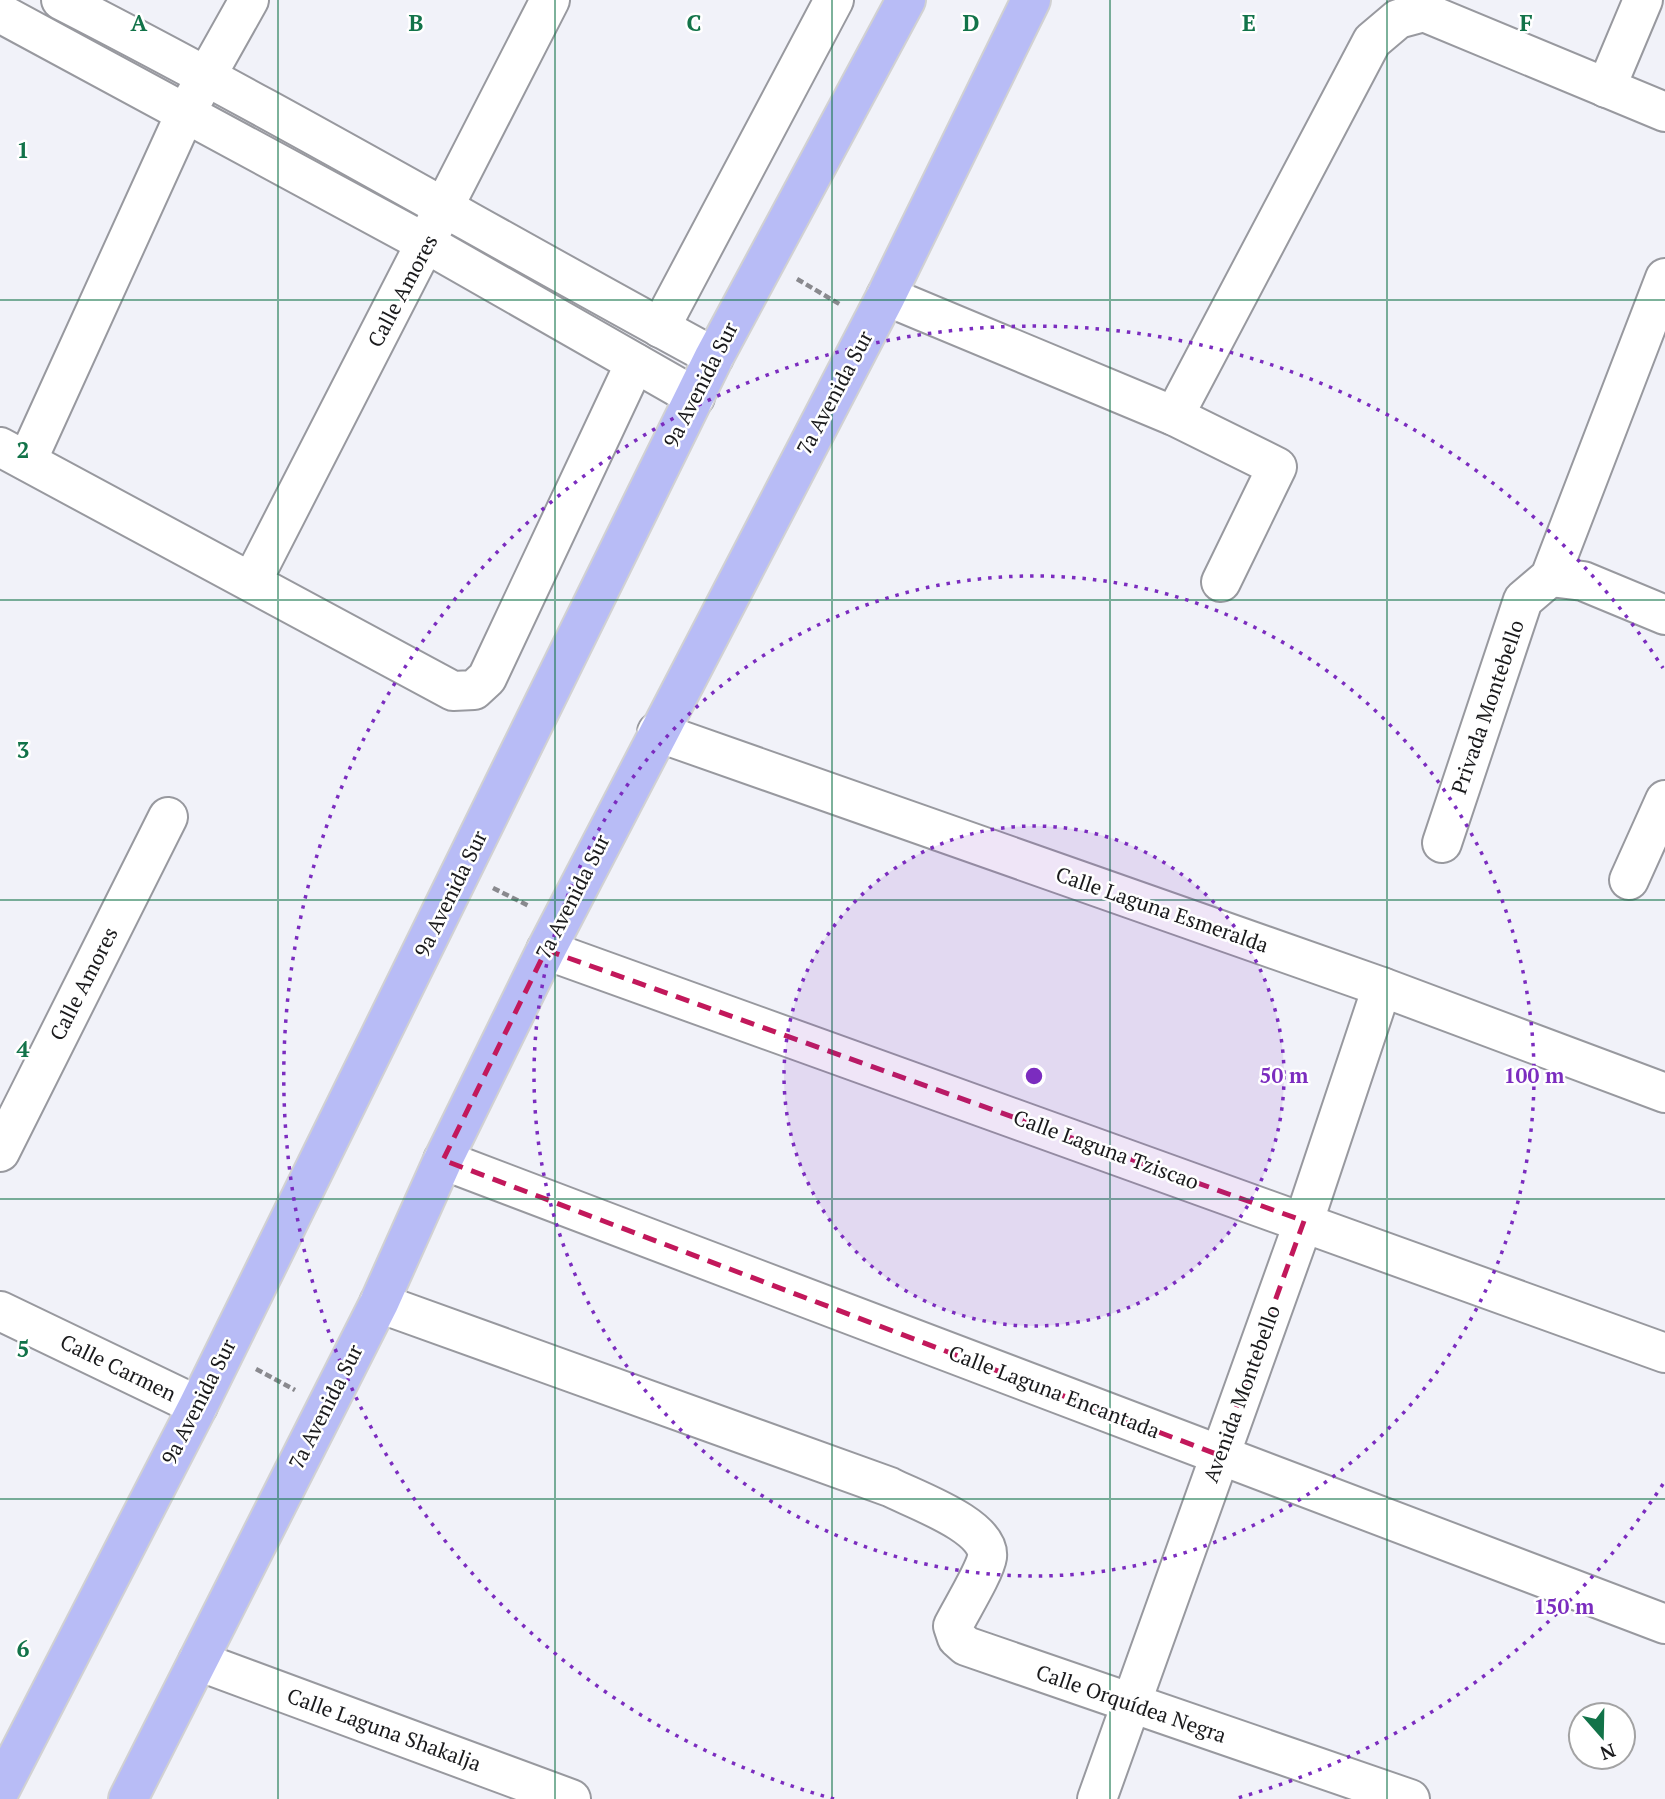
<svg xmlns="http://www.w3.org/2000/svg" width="1665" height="1799" viewBox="0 0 1665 1799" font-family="'PT Serif',serif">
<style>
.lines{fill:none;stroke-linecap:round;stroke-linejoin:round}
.minor-casing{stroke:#98999f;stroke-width:42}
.major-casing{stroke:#d1d1d2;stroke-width:42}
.path{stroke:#89898e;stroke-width:4.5;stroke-dasharray:7 3.5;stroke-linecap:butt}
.minor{stroke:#fff;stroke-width:38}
.major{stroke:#b8bcf6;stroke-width:38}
.marked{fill:none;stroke:#c2185b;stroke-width:5;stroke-dasharray:14 9;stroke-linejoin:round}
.grid{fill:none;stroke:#127349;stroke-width:2;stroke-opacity:0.55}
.ring{fill:none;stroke:#7b2cbf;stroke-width:3.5;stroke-dasharray:3.5 7}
.labels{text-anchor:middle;stroke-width:5;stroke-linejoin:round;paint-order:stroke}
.street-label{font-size:21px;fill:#1a1a1c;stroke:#fff}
.grid-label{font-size:23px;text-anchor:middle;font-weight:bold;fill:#127349;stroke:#fff;stroke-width:5;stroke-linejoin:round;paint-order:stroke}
.centre{fill:#7b2cbf;stroke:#fff;stroke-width:3.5}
.ring-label{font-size:21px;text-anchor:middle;font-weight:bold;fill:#7b2cbf;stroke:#fff;stroke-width:5;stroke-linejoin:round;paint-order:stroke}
</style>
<rect width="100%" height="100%" fill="#f1f2f9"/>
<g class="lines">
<g class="minor-casing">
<g id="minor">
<path d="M 61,0 C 282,113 496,239 714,357"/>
<polyline points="0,13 427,244 695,397"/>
<polyline points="1606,88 1643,0"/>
<polyline points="886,296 1174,416 1277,467 1221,582"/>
<polyline points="660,328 834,0"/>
<polyline points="1174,416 1372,41 1398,19 1424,12 1665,112"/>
<polyline points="0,447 453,691 474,690 487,678 635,363"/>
<polyline points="27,461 185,114 249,0"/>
<polyline points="1550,577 1583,581 1665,615"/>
<polyline points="252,581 550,0"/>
<polyline points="657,732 1382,987 1665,1093"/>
<polyline points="1442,843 1523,600 1550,577 1665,278"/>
<polyline points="1629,880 1665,800"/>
<polyline points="546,950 1665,1353"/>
<polyline points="0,1152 168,817"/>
<polyline points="443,1160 1665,1624"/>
<path d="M 379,1303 L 890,1487 C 913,1499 991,1526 987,1557 C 985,1571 961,1610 953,1626 L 957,1638 L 966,1646 L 1410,1799"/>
<polyline points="0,1311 198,1406"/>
<polyline points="198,1661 571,1799"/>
<polyline points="1097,1799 1304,1221 1382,987"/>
</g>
</g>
<g class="major-casing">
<g id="major">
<polyline points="0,1790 198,1406 714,357 906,0"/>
<polyline points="128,1799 379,1303 443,1160 546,950 886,296 1031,0"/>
</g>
</g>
<g class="path">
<polyline points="797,279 841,305"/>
<polyline points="493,888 529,906"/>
<polyline points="256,1369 295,1390"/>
</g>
<use href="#minor" class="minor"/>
<use href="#major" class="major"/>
</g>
<path class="marked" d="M 546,950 L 1304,1221 L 1219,1455 L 443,1160 Z"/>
<path class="grid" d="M 278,0 L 278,1799M 555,0 L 555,1799M 832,0 L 832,1799M 1110,0 L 1110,1799M 1387,0 L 1387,1799M 0,300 L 1665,300M 0,600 L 1665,600M 0,900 L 1665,900M 0,1199 L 1665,1199M 0,1499 L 1665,1499"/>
<circle cx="1034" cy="1076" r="250" fill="#7b2cbf" fill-opacity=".12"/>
<g class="ring">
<circle cx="1034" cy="1076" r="250"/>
<circle cx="1034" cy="1076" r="500"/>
<path d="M1663 1484A750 750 0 0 1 1234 1799M834 1799A750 750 0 1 1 1663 668"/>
</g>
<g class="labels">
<g class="street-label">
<text transform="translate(403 291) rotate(-62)" y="7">Calle Amores</text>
<text transform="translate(701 385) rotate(-63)" y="7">9a Avenida Sur</text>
<text transform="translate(835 393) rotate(-62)" y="7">7a Avenida Sur</text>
<text transform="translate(1488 707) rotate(-71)" y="7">Privada Montebello</text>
<text transform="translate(451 894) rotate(-64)" y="7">9a Avenida Sur</text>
<text transform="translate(573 897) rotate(-63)" y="7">7a Avenida Sur</text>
<text transform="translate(1162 910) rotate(19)" y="7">Calle Laguna Esmeralda</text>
<text transform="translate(84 984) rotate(-63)" y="7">Calle Amores</text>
<text transform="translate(1106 1150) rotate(20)" y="7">Calle Laguna Tziscao</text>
<text transform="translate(118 1368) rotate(26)" y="7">Calle Carmen</text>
<text transform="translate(1054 1392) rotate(21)" y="7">Calle Laguna Encantada</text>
<text transform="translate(1242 1394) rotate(-70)" y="7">Avenida Montebello</text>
<text transform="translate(199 1402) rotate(-63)" y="7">9a Avenida Sur</text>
<text transform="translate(326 1407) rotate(-63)" y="7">7a Avenida Sur</text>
<text transform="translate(1131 1704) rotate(19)" y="7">Calle Orquídea Negra</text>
<text transform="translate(384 1730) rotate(20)" y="7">Calle Laguna Shakalja</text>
</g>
</g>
<g class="grid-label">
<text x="139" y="31">A</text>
<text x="416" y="31">B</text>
<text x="694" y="31">C</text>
<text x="971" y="31">D</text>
<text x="1249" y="31">E</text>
<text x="1526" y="31">F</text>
<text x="23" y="158">1</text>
<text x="23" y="458">2</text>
<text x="23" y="758">3</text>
<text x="23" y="1057">4</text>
<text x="23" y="1357">5</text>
<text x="23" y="1657">6</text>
</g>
<circle cx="1034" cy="1076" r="10" class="centre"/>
<g class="ring-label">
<text x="1284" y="1083">50 m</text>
<text x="1534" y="1083">100 m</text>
<text x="1564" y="1614">150 m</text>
</g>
<g transform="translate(1602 1736) rotate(160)"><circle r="33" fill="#ffffff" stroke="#a3a3a4" stroke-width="2"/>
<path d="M0-5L12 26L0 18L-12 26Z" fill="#127349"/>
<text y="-10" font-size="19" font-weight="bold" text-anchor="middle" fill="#1a1a1c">N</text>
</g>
</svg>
